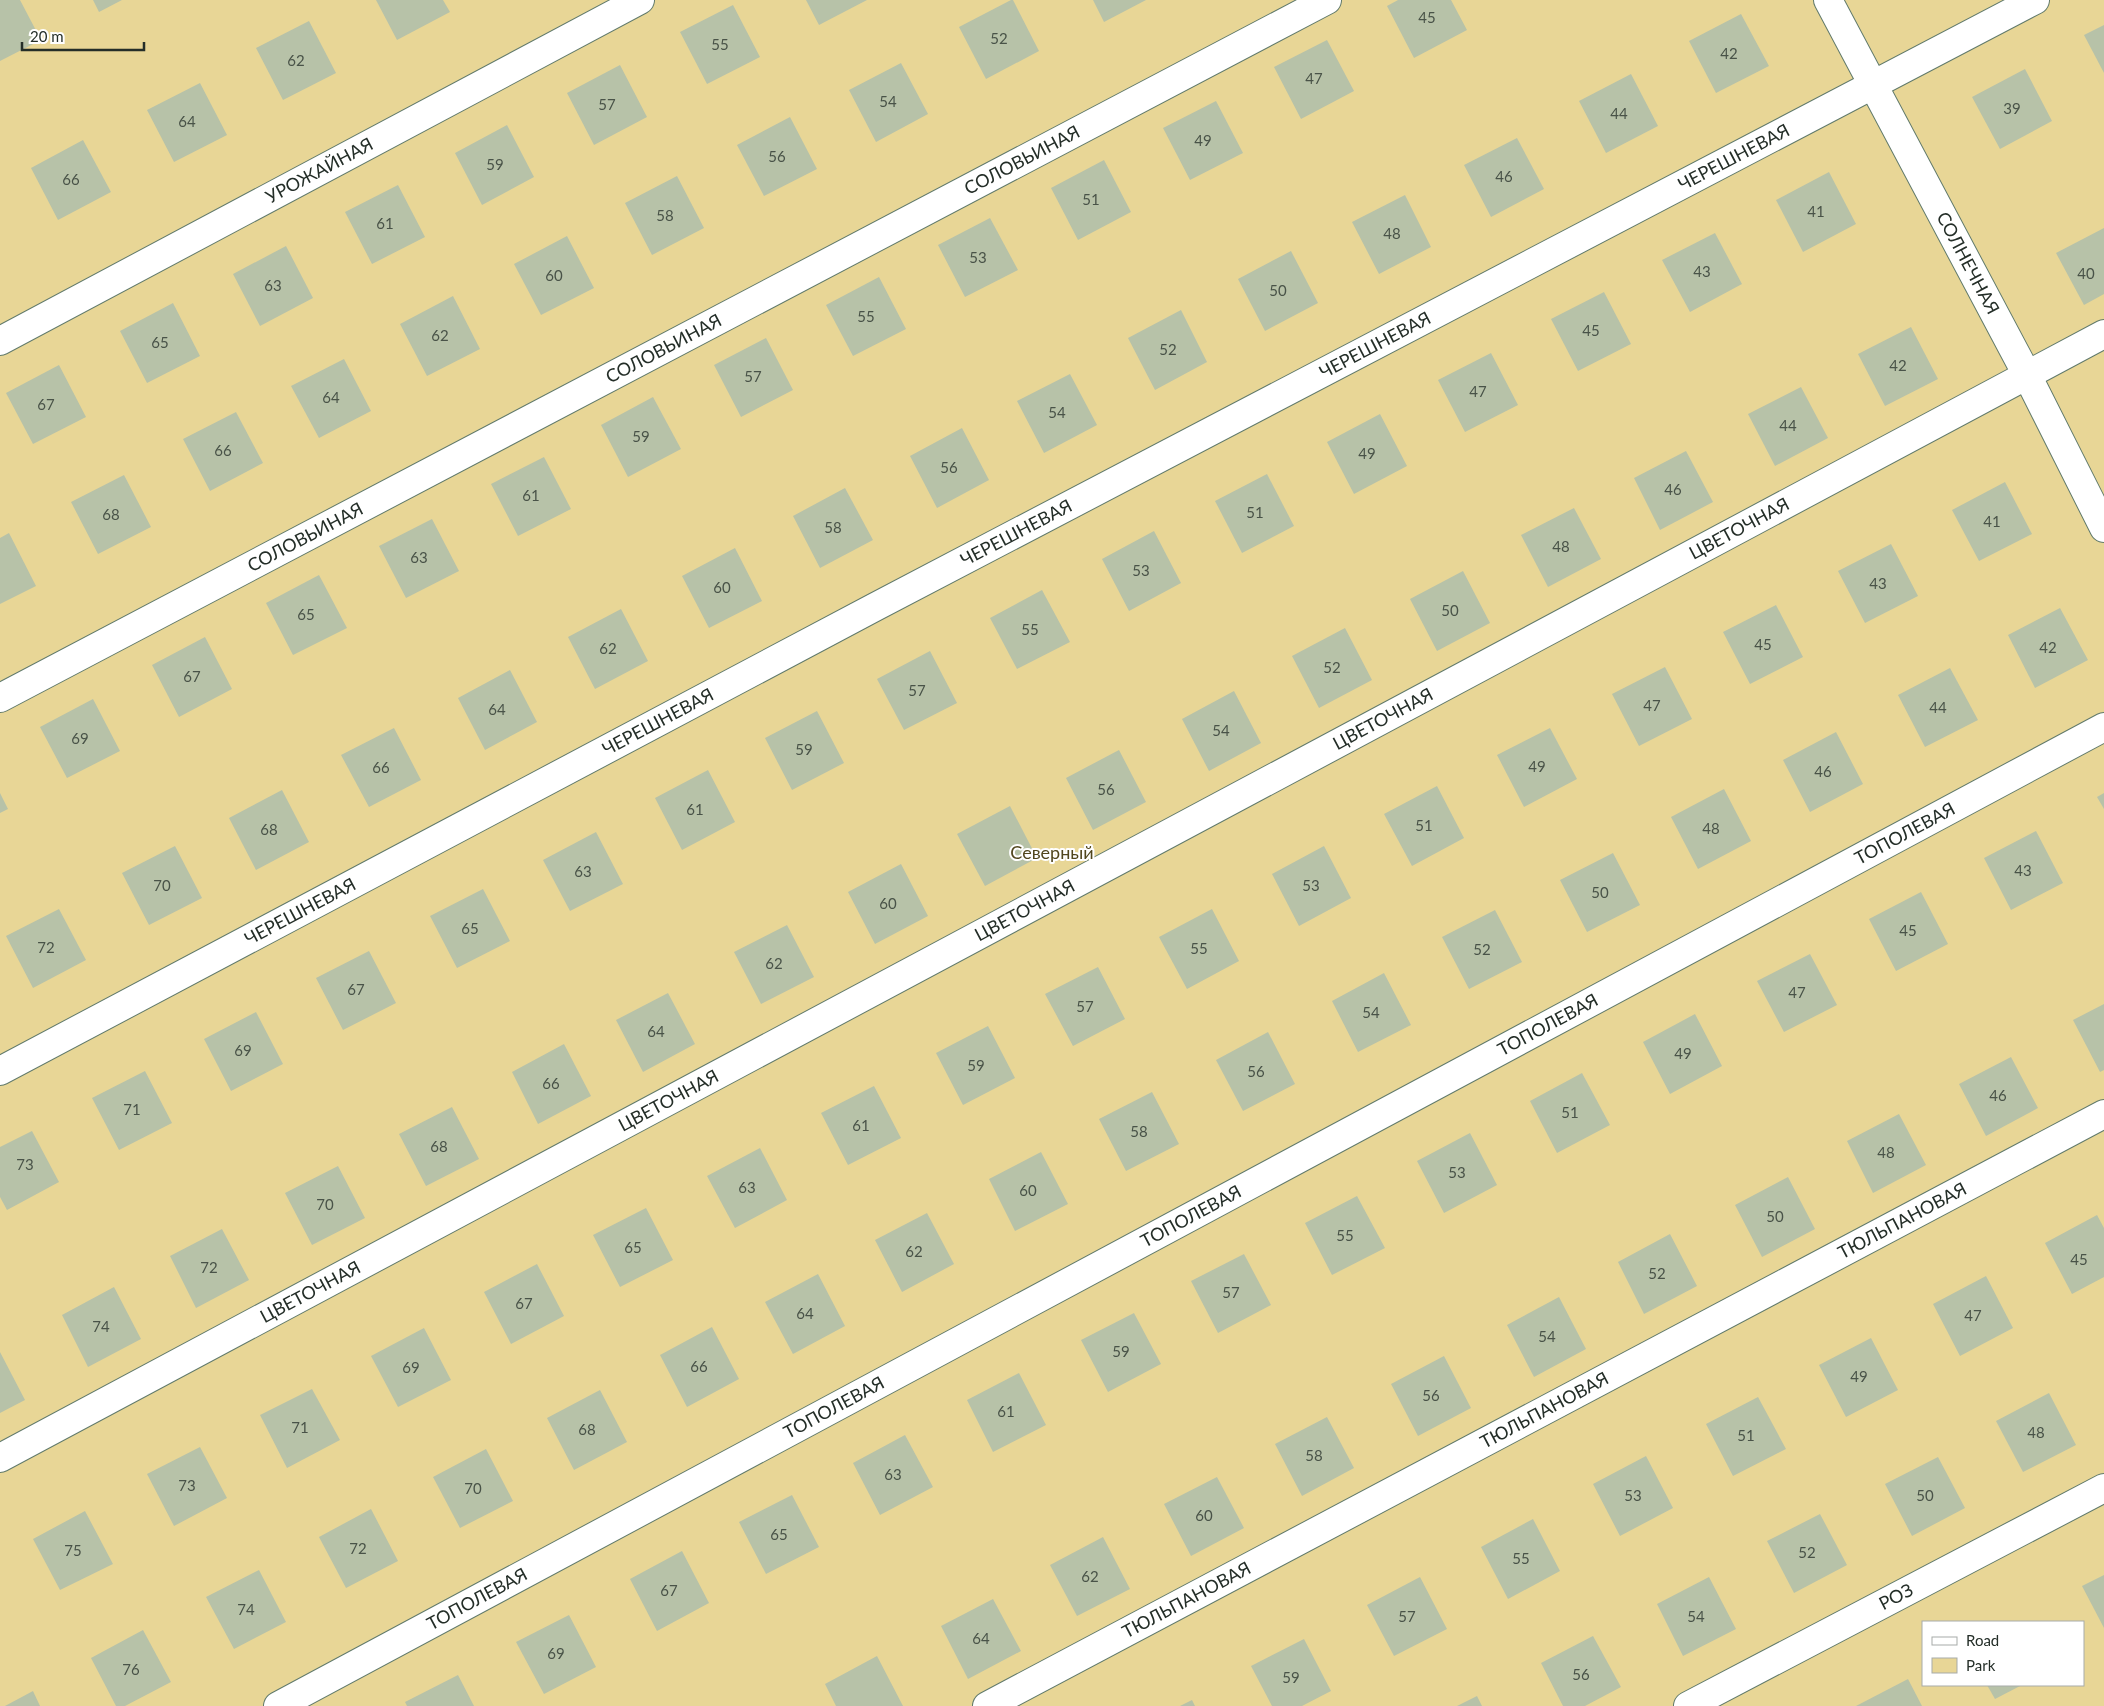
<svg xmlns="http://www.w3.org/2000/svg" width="2104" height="1706" viewBox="0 0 2104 1706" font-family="Lato,sans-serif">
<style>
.green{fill:#e8d696;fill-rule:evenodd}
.building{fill:#b7c2a8}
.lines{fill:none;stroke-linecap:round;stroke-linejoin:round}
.minor-casing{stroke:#617a6b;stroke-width:30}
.minor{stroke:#fff;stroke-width:28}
.labels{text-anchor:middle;stroke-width:4;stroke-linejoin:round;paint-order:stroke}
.number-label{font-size:15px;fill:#495348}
.street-label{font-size:18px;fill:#242e28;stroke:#fff}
.park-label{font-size:18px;fill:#51461d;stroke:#fff}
</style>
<rect width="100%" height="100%" fill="#d0ecdb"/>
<path class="green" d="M 0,0 L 2104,0 L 2104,1706 L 0,1706 ZM 1923,1622 L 2083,1622 L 2083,1685 L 1923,1685 Z"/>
<g class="building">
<polygon points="0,0 20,0 41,40 0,61"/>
<polygon points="93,0 122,0 99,12"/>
<polygon points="376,0 443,0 450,12 397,40"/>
<polygon points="806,0 867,0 819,25"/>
<polygon points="1011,0 1013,0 1039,51 986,79 959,27"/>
<polygon points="1093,0 1146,0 1104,22"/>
<polygon points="1398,0 1451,0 1467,30 1414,58 1387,6"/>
<polygon points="733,5 760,57 707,84 680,32"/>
<polygon points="1741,14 1769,66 1716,93 1689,41"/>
<polygon points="309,21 336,73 283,100 256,48"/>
<polygon points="2104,25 2104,73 2084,35"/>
<polygon points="1327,40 1354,91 1301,119 1274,67"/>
<polygon points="901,63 928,114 876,142 849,90"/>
<polygon points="620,65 647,117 594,145 567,93"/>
<polygon points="2025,69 2052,121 2000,149 1972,97"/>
<polygon points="1631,74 1658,126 1606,153 1579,101"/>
<polygon points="200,83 227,135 174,162 147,110"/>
<polygon points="1216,101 1243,153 1190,180 1163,128"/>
<polygon points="790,117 817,169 764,196 737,145"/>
<polygon points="507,125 534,177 482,205 455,153"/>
<polygon points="1517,138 1544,189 1491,217 1464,165"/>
<polygon points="83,140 111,192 58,220 31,168"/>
<polygon points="1104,160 1131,212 1078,240 1051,188"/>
<polygon points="1829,172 1856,224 1803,252 1776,200"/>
<polygon points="677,176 704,228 652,255 625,203"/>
<polygon points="398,185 425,237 372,264 345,212"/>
<polygon points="1405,195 1431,247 1379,274 1352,222"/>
<polygon points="990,218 1018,270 965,297 938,245"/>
<polygon points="2104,228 2104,294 2084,305 2056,253"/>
<polygon points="1715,233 1742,284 1690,312 1662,260"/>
<polygon points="567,236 594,288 541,315 514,264"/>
<polygon points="286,246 313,298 260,326 233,274"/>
<polygon points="1291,251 1318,303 1265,331 1238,279"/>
<polygon points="879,277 906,329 853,356 826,305"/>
<polygon points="1604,292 1631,344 1578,371 1551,319"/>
<polygon points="453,296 480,349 427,376 400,324"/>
<polygon points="173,303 200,356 147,383 120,331"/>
<polygon points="1181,310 1207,362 1155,390 1128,338"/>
<polygon points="1911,327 1938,379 1885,406 1858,354"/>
<polygon points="766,338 793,390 741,417 714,365"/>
<polygon points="1491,353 1518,405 1465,432 1438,380"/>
<polygon points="344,359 371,411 319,438 291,386"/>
<polygon points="59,365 86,417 33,444 6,393"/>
<polygon points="1070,374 1097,425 1044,453 1017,401"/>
<polygon points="1801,387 1828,438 1775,466 1748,414"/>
<polygon points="653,397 681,449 628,477 601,425"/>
<polygon points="236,412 263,463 210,491 183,439"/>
<polygon points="1380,414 1407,466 1354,494 1327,442"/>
<polygon points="962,428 989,480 937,508 910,456"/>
<polygon points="1686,451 1713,502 1660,530 1634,478"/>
<polygon points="544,457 571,509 518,536 491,484"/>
<polygon points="1267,474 1294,526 1242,553 1215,501"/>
<polygon points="124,475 151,527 98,554 71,502"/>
<polygon points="2005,482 2032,534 1979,561 1952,510"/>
<polygon points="845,488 873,540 820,568 793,516"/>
<polygon points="1574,508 1601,559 1548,587 1521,535"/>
<polygon points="432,519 459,571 406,598 379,546"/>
<polygon points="1154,531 1181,583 1129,611 1102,559"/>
<polygon points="9,533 36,586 0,604 0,538"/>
<polygon points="1891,544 1918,596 1865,623 1838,571"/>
<polygon points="735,548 762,601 709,628 682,576"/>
<polygon points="1463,571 1490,623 1437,651 1410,599"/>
<polygon points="319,575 347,628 293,655 266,603"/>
<polygon points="1042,590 1070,642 1017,669 990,618"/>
<polygon points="1776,605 1803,657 1750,684 1723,632"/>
<polygon points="2060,608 2088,660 2035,688 2008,635"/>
<polygon points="621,609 648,661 595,689 568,637"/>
<polygon points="1345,628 1372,680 1319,708 1292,656"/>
<polygon points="205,637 232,689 179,717 152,665"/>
<polygon points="930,651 957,703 904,730 877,679"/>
<polygon points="1665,667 1692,719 1639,746 1612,694"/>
<polygon points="1950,668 1978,720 1925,747 1898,695"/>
<polygon points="510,670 537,722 485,750 458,698"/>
<polygon points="1234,691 1261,743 1209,771 1182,719"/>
<polygon points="93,699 120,751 67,778 40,727"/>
<polygon points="817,711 844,763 792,790 765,738"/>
<polygon points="394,728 421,780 369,807 341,755"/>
<polygon points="1550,728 1577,779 1524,807 1497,755"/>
<polygon points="1836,732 1863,784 1810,812 1783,760"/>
<polygon points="1119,750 1146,802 1093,830 1066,778"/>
<polygon points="708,770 735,822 682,850 655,798"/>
<polygon points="1437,786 1464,838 1412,866 1384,814"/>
<polygon points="1724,789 1751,841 1698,869 1671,817"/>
<polygon points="282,790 309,842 256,870 229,818"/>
<polygon points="0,793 8,809 0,813"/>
<polygon points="2104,793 2104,809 2097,797"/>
<polygon points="1010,806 1037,858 985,886 957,834"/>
<polygon points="2036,831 2063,883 2011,910 1984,858"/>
<polygon points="596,832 623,884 570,911 543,860"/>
<polygon points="175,846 202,898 149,925 122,873"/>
<polygon points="1324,846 1351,898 1299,926 1272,874"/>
<polygon points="1613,853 1640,905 1587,932 1560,880"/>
<polygon points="901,864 928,916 875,944 848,892"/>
<polygon points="483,889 510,941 457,968 430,916"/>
<polygon points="1921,892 1948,944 1896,971 1869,919"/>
<polygon points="59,909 86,960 33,988 6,936"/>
<polygon points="1212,909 1239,961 1187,989 1159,937"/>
<polygon points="1495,910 1522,962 1469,989 1442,937"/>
<polygon points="787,925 814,977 761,1004 734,952"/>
<polygon points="369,951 396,1003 343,1030 316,978"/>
<polygon points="1810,954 1837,1005 1784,1032 1757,981"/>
<polygon points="1098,967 1125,1019 1073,1046 1045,994"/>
<polygon points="1384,973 1411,1025 1358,1052 1332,1001"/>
<polygon points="668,993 695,1044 643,1072 616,1020"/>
<polygon points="2104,1004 2104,1070 2100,1072 2073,1020"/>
<polygon points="256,1012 283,1064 231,1091 204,1039"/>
<polygon points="1695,1014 1722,1066 1670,1094 1643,1042"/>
<polygon points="988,1026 1015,1078 963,1105 936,1053"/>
<polygon points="1268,1032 1295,1084 1243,1111 1216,1060"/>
<polygon points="564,1044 591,1096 538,1124 512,1072"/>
<polygon points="2011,1057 2038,1108 1986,1136 1959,1084"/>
<polygon points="145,1071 172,1123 119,1150 92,1098"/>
<polygon points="1582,1073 1610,1125 1557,1153 1530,1101"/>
<polygon points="874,1086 901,1138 848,1165 821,1113"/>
<polygon points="1152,1092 1179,1144 1126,1171 1099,1119"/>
<polygon points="452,1107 479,1159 426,1186 399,1134"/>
<polygon points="1899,1114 1926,1165 1873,1193 1847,1141"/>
<polygon points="32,1131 59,1182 7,1210 0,1197 0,1147"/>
<polygon points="1470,1133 1497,1185 1444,1213 1417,1161"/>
<polygon points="760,1148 787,1200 735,1228 707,1176"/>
<polygon points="1041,1152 1068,1204 1015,1231 989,1179"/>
<polygon points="338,1166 365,1218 312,1245 285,1193"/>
<polygon points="1788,1177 1815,1229 1762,1257 1735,1205"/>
<polygon points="1357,1196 1385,1248 1332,1275 1305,1223"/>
<polygon points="646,1208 673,1260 620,1287 593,1235"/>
<polygon points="927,1213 954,1264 902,1292 875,1240"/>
<polygon points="2097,1215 2104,1228 2104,1277 2072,1294 2045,1243"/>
<polygon points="222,1229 249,1280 196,1308 170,1256"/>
<polygon points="1670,1234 1697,1286 1644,1314 1618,1262"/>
<polygon points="1244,1254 1271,1305 1218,1333 1191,1281"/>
<polygon points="537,1264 564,1316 511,1344 484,1292"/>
<polygon points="818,1274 845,1326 793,1354 765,1302"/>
<polygon points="1986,1276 2013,1328 1960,1356 1933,1304"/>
<polygon points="114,1287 141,1339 88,1367 62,1315"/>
<polygon points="1559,1297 1586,1349 1534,1377 1507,1325"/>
<polygon points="1134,1313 1161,1364 1108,1392 1081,1340"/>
<polygon points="712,1327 739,1379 687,1407 660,1355"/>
<polygon points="424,1328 451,1380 398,1407 371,1356"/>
<polygon points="1871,1338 1898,1390 1846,1417 1819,1365"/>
<polygon points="0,1352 25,1400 0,1413"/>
<polygon points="1444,1356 1471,1408 1418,1436 1391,1384"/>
<polygon points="1019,1373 1046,1425 993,1452 967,1400"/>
<polygon points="312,1389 340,1440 287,1468 260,1415"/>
<polygon points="600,1390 627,1442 574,1470 547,1418"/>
<polygon points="2049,1393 2076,1445 2023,1472 1996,1421"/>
<polygon points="1758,1397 1786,1449 1733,1476 1706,1424"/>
<polygon points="1327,1417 1354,1468 1302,1496 1275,1444"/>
<polygon points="905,1435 933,1487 880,1515 853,1463"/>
<polygon points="200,1447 227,1498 174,1526 147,1474"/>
<polygon points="486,1449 513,1501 460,1528 433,1477"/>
<polygon points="1646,1456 1673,1508 1620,1536 1593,1484"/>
<polygon points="1938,1457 1965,1508 1912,1536 1885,1484"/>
<polygon points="1217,1477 1244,1528 1191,1556 1164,1504"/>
<polygon points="792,1495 819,1547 766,1574 739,1522"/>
<polygon points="371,1509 398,1561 346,1588 319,1537"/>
<polygon points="85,1511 113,1564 60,1590 33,1539"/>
<polygon points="1820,1514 1847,1565 1794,1593 1767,1541"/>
<polygon points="1533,1519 1560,1571 1508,1599 1481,1547"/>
<polygon points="1103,1537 1130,1589 1077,1616 1050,1565"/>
<polygon points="682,1551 709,1603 657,1631 630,1579"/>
<polygon points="259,1570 286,1622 234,1649 206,1597"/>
<polygon points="2104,1575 2104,1628 2082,1586"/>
<polygon points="1420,1577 1447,1629 1394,1656 1367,1605"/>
<polygon points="1709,1577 1736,1629 1683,1656 1657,1604"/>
<polygon points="993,1599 1021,1651 968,1679 941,1626"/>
<polygon points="569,1615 596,1667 544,1694 516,1642"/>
<polygon points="143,1630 171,1682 125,1706 116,1706 91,1658"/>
<polygon points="1593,1636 1621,1687 1585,1706 1563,1706 1541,1663"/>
<polygon points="1304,1639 1331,1691 1302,1706 1272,1706 1251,1666"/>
<polygon points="877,1656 903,1706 836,1706 825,1684"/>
<polygon points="458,1675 474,1706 407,1706 405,1702"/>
<polygon points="1908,1679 1922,1706 1856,1706"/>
<polygon points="1987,1685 2022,1685 1995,1699"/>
<polygon points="33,1691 40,1706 5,1706"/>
<polygon points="1477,1696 1482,1706 1457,1706"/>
<polygon points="1192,1700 1195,1706 1180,1706"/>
</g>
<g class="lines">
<g class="minor-casing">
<g id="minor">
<path id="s1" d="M 1828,0 L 2027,375 L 2104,528"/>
<path id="s2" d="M 0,341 L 640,0"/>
<path id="s3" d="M 0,698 L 1327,0"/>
<path id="s4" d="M 0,1071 L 875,607 L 2035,0"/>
<path id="s5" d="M 0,1458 L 2104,334"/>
<path id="s6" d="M 278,1706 L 2104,727"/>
<path id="s7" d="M 987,1706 L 2104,1114"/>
<path id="s8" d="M 1688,1706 L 2104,1488"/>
</g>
</g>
<use href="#minor" class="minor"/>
</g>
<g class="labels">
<g class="number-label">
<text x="1427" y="23">45</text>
<text x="999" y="44">52</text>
<text x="720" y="50">55</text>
<text x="1729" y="59">42</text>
<text x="296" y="66">62</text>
<text x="1314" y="84">47</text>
<text x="888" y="107">54</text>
<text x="607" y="110">57</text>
<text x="2012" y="114">39</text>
<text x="1619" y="119">44</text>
<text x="187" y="127">64</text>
<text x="1203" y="146">49</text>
<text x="777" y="162">56</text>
<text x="495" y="170">59</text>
<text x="1504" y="182">46</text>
<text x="71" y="185">66</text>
<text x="1091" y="205">51</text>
<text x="1816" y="217">41</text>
<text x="665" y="221">58</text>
<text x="385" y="229">61</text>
<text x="1392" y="239">48</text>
<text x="978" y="263">53</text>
<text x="1702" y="277">43</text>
<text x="2086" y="279">40</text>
<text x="554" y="281">60</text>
<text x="273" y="291">63</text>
<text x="1278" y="296">50</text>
<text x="866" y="322">55</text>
<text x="1591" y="336">45</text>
<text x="440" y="341">62</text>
<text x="160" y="348">65</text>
<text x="1168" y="355">52</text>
<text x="1898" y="371">42</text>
<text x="753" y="382">57</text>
<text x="1478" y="397">47</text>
<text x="331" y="403">64</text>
<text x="46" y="410">67</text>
<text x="1057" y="418">54</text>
<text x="1788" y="431">44</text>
<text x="641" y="442">59</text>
<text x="223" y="456">66</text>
<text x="1367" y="459">49</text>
<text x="949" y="473">56</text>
<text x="1673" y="495">46</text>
<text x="531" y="501">61</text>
<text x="1255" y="518">51</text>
<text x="111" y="520">68</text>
<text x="1992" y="527">41</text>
<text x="833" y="533">58</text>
<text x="1561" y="552">48</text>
<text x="419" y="563">63</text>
<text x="1141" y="576">53</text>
<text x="1878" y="589">43</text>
<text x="722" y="593">60</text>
<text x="1450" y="616">50</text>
<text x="306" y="620">65</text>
<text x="1030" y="635">55</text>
<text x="1763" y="650">45</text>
<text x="2048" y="653">42</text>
<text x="608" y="654">62</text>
<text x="1332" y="673">52</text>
<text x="192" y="682">67</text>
<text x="917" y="696">57</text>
<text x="1652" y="711">47</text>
<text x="1938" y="713">44</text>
<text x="497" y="715">64</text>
<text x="1221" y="736">54</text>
<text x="80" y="744">69</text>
<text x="804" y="755">59</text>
<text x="1537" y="772">49</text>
<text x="381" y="773">66</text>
<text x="1823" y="777">46</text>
<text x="1106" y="795">56</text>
<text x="695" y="815">61</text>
<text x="1424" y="831">51</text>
<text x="1711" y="834">48</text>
<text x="269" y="835">68</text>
<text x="2023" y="876">43</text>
<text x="583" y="877">63</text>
<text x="162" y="891">70</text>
<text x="1311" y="891">53</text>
<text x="1600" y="898">50</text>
<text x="888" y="909">60</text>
<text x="470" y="934">65</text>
<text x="1908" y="936">45</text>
<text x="46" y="953">72</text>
<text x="1199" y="954">55</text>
<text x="1482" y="955">52</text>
<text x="774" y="969">62</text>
<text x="356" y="995">67</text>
<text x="1797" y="998">47</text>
<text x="1085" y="1012">57</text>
<text x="1371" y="1018">54</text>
<text x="656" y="1037">64</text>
<text x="243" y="1056">69</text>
<text x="1683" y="1059">49</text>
<text x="976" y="1071">59</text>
<text x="1256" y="1077">56</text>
<text x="551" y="1089">66</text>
<text x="1998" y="1101">46</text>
<text x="132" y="1115">71</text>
<text x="1570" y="1118">51</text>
<text x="861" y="1131">61</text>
<text x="1139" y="1137">58</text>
<text x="439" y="1152">68</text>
<text x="1886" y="1158">48</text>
<text x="25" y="1170">73</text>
<text x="1457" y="1178">53</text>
<text x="747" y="1193">63</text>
<text x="1028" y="1196">60</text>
<text x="325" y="1210">70</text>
<text x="1775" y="1222">50</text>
<text x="1345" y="1241">55</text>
<text x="633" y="1253">65</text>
<text x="914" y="1257">62</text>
<text x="2079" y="1265">45</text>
<text x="209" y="1273">72</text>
<text x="1657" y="1279">52</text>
<text x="1231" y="1298">57</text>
<text x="524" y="1309">67</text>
<text x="805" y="1319">64</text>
<text x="1973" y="1321">47</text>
<text x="101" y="1332">74</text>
<text x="1547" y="1342">54</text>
<text x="1121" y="1357">59</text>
<text x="699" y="1372">66</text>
<text x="411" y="1373">69</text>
<text x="1859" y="1382">49</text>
<text x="1431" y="1401">56</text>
<text x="1006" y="1417">61</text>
<text x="300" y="1433">71</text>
<text x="587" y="1435">68</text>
<text x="2036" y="1438">48</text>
<text x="1746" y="1441">51</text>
<text x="1314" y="1461">58</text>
<text x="893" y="1480">63</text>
<text x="187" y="1491">73</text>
<text x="473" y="1494">70</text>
<text x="1633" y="1501">53</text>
<text x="1925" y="1501">50</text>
<text x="1204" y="1521">60</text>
<text x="779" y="1540">65</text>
<text x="358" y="1554">72</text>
<text x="73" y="1556">75</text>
<text x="1807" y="1558">52</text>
<text x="1521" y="1564">55</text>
<text x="1090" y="1582">62</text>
<text x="669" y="1596">67</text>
<text x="246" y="1615">74</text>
<text x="1407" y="1622">57</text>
<text x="1696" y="1622">54</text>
<text x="981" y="1644">64</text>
<text x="556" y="1659">69</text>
<text x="131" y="1675">76</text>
<text x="1581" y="1680">56</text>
<text x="1291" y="1683">59</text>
</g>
<g class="street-label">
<text dy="6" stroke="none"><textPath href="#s4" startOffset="1960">ЧЕРЕШНЕВАЯ</textPath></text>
<text dy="6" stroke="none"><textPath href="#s3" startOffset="1155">СОЛОВЬИНАЯ</textPath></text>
<text dy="6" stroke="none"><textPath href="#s2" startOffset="362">УРОЖАЙНАЯ</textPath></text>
<text dy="6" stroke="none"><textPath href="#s1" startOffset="298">СОЛНЕЧНАЯ</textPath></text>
<text dy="6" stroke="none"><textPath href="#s4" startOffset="1555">ЧЕРЕШНЕВАЯ</textPath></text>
<text dy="6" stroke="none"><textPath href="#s3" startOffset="750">СОЛОВЬИНАЯ</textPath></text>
<text dy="6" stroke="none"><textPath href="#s5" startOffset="1972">ЦВЕТОЧНАЯ</textPath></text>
<text dy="6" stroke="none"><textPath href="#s4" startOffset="1150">ЧЕРЕШНЕВАЯ</textPath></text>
<text dy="6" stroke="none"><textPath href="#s3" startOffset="345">СОЛОВЬИНАЯ</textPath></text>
<text dy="6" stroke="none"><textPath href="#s5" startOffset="1568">ЦВЕТОЧНАЯ</textPath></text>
<text dy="6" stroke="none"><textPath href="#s4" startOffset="745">ЧЕРЕШНЕВАЯ</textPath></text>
<text dy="6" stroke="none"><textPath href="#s6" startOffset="1846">ТОПОЛЕВАЯ</textPath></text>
<text dy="6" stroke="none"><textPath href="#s5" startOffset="1162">ЦВЕТОЧНАЯ</textPath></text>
<text dy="6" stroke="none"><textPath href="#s4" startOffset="340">ЧЕРЕШНЕВАЯ</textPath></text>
<text dy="6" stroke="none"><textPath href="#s6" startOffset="1441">ТОПОЛЕВАЯ</textPath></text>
<text dy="6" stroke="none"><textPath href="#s5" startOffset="758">ЦВЕТОЧНАЯ</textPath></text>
<text dy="6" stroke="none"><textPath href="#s6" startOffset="1036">ТОПОЛЕВАЯ</textPath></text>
<text dy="6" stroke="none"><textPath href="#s7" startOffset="1036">ТЮЛЬПАНОВАЯ</textPath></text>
<text dy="6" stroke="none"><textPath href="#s5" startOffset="352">ЦВЕТОЧНАЯ</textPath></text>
<text dy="6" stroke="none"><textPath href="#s6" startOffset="631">ТОПОЛЕВАЯ</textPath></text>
<text dy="6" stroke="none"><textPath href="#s7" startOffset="631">ТЮЛЬПАНОВАЯ</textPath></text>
<text dy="6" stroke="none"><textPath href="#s8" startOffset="235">РОЗ</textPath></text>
<text dy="6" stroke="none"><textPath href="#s6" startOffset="226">ТОПОЛЕВАЯ</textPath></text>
<text dy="6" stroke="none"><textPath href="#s7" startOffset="226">ТЮЛЬПАНОВАЯ</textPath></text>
</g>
<g class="park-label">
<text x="1052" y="859">Северный</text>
</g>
</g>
<rect x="1922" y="1621" width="162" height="65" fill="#ffffff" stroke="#a7aba9"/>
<rect x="1932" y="1637" width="25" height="8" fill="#ffffff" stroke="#a7aba9"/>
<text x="1966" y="1646" font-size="15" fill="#242e28">Road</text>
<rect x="1932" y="1658" width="25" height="15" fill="#e8d696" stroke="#a7aba9"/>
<text x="1966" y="1671" font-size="15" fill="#242e28">Park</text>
<path d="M22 42v8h122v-8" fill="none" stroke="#242e28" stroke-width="2.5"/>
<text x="30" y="42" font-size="15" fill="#242e28" stroke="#ffffff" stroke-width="4" paint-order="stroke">20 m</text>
</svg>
